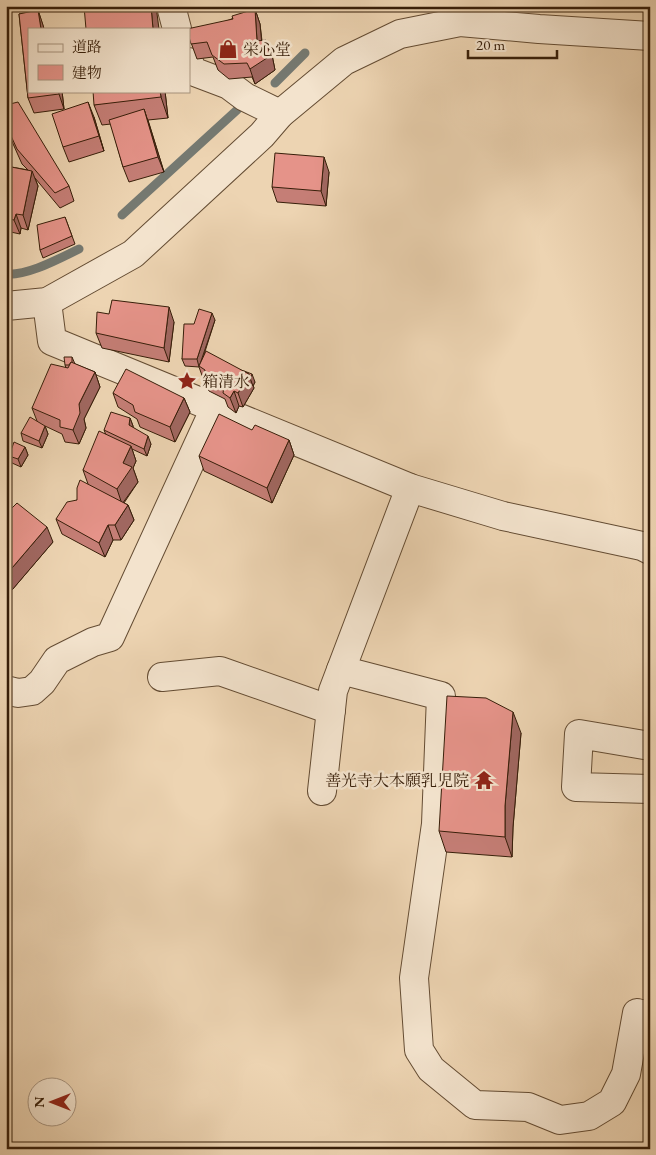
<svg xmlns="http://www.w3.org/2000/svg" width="656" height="1155" viewBox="0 0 656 1155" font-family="'EB Garamond','Noto Serif JP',serif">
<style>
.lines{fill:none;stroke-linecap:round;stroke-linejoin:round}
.stream{stroke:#757971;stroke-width:9}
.minor-casing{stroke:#644c33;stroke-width:30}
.minor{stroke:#f3e3cd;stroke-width:28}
.wall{fill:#c57e76;stroke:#371e09}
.shaded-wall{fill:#a06760;stroke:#371e09}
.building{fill:#e59389;stroke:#371e09}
.labels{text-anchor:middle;stroke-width:5;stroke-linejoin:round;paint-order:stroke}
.poi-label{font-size:16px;fill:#371e09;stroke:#f3e3cd;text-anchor:start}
</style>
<rect width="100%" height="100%" fill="#edd4b2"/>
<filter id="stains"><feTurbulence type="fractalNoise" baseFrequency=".004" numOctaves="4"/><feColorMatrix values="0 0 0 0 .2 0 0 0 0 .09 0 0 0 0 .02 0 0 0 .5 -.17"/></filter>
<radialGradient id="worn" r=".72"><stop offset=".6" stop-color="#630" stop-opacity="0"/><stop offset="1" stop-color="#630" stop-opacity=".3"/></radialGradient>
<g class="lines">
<g class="stream">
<polyline points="275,83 305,53"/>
<polyline points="122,215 237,110"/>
<path d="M 6,274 C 28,276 60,258 79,249"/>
</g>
<g class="minor-casing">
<g id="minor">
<polyline points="171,6 177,29"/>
<polyline points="189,62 192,71 229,85 245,97 280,114"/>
<polyline points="47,302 52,341 410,488 503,516 642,546 650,550"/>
<polyline points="6,306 47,302 133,254 262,135 280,114 344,61 400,34 460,22 539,29 650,36"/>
<polyline points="341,670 441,696 436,824 414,978 419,1050 431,1069 475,1105 528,1107 560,1120 589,1116 612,1102 626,1074 637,1013 650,1016"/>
<polyline points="162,677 220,671 331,710"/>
<polyline points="6,690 18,693 32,691 42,682 57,660 93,642 110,637 215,408"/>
<polyline points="650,746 579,734 576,787 650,789"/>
<polyline points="322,791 333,691 410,488"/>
</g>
</g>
<use href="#minor" class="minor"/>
</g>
<g class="wall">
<polygon points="255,9 260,24 262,41 272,55 275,70 255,84 252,77 229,79 218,70 213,57 197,59 189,37"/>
<polygon points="38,10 44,29 29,29 29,91 62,91 64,109 34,113 28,98 19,14"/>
<polygon points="165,91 168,118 148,120 164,172 129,182 123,167 111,124 102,125 94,105"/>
<polygon points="6,105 69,186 74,201 60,208 35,178 38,186 28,230 21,228 20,234 6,231 6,166 28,170 22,164 6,128"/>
<polygon points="94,117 104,151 69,162 63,147"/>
<polygon points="329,172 326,206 277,202 272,187"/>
<polygon points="65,217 75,244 43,258 40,250"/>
<polygon points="215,320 202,361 244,371 255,382 253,386 254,388 243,407 239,406 236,413 228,407 225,399 209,391 206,382 204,381 199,367 185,366 182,359 194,324"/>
<polygon points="174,322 169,362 102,348 96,333"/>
<polygon points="72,357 75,364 95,372 100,387 84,419 86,428 79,444 65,442 62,434 45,426 48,434 42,448 23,441 21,433 37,421 32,408 66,368 65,365"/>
<polygon points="113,393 184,398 190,412 175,442 140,427 137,419 118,407"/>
<polygon points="130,418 133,426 133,427 151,444 147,456 132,449 136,461 133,468 138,482 124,503 128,505 134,520 121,540 113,540 105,557 62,534 56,519 77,500 88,484 83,470 106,435 104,430"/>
<polygon points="289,440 294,455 272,503 204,471 199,456"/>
<polygon points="25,447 28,455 21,467 12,463 9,456"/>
<polygon points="6,514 53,542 12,590 6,586"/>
<polygon points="521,733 513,827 512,857 446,852 439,831"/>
</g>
<g class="shaded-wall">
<polygon points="151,6 156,6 159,29 153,29"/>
<polygon points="255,9 260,24 263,56 257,41"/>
<polygon points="38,10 43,25 44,29 41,29"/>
<polygon points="266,40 272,55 275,70 255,84 250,69"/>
<polygon points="58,91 62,91 64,109"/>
<polygon points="160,91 165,91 168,118 161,97"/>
<polygon points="88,102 94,117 104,151 99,136"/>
<polygon points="144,109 149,124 164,172 158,157"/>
<polygon points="324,157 329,172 326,206 321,191"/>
<polygon points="32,171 38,186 28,230 23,215"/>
<polygon points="16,214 21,228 20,234 14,220"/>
<polygon points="169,307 174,322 169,362 164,348"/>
<polygon points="212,313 215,320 199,367 197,359"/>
<polygon points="95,372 100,387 84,419 86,428 79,444 73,430 79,404"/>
<polygon points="249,374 254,388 243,407 238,393"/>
<polygon points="252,374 255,382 253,386 250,378"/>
<polygon points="234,391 239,406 236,413 230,398"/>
<polygon points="184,398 190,412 175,442 170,427"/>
<polygon points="130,418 133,426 132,433 129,425"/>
<polygon points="45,426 48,434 42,448 39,441"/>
<polygon points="148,436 151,444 147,456 144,449"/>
<polygon points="289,440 294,455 272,503 267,488"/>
<polygon points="131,446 136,461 133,468 138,482 122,504 117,489 123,463"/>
<polygon points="25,447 28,455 21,467 18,459"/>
<polygon points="128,505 134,520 121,540 115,525"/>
<polygon points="108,525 113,540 105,557 99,543"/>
<polygon points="47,527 53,542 12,590 6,575"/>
<polygon points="513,712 521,733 513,827 512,857 505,837 505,806"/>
</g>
<g class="building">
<polygon points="84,6 151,6 153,29 86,29"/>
<polygon points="255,9 257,41 266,40 270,56 250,69 247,63 224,64 212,55 207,42 191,44 189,37 189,29 187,29 233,19 232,16"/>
<polygon points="38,10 41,29 29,29 29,91 58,91 59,94 28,98 19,14"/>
<polygon points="93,91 160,91 161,97 94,105"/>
<polygon points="18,102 69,186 55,193 17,149 6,125 6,105"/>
<polygon points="88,102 99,136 63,147 52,114"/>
<polygon points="144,109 158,157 123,167 109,120"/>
<polygon points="275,153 324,157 321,191 272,187"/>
<polygon points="6,166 32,171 23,215 16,214 14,220 6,218"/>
<polygon points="65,217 72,236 40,250 37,225"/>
<polygon points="112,300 169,307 164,348 96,333 97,312 109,314"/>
<polygon points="199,309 212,313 197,359 182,359 184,324 194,324"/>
<polygon points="206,351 249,374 238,393 234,391 230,398 223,393 224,387 204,376 205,370 199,366"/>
<polygon points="64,357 72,357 72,363 71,362 69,365 65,365"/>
<polygon points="71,362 95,372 79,404 80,413 73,430 60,427 60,420 32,408 51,364 68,368"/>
<polygon points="126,369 184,398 170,427 135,412 133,405 113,393"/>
<polygon points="244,371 252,374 250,378 249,374"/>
<polygon points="111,412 130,418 129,425 148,436 144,449 104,430"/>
<polygon points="219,414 252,430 255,425 289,440 267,488 199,456"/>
<polygon points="30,417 45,426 39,441 21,433"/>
<polygon points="99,431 131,446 123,463 132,467 117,489 83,470"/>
<polygon points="14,442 25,447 18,459 9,456"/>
<polygon points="80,480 128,505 115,525 108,525 99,543 56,519 67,502 77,500 77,488"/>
<polygon points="17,503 47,527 6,575 6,514"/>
<polygon points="447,696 486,698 513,712 505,806 505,837 439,831"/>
</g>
<defs>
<g id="shop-bare" transform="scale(1.5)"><path d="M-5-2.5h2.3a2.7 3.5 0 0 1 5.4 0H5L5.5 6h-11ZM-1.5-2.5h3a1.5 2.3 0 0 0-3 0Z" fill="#8f2418" stroke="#f3e3cd" stroke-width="2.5" paint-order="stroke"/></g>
<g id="sight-bare" transform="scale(1.5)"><path d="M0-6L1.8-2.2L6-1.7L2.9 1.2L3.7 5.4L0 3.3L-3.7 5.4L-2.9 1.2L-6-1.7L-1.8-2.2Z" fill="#8f2418" stroke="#f3e3cd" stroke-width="2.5" paint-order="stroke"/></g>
<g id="temple-bare" transform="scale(1.5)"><path d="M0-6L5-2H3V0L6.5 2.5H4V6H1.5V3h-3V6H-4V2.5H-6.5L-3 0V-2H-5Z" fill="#8f2418" stroke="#f3e3cd" stroke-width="2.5" paint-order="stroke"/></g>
</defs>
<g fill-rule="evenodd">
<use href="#shop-bare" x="228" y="49"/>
<use href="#sight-bare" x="187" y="381"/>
<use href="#temple-bare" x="484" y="780"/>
</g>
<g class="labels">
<g class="poi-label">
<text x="243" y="55">栄心堂</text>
<text x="202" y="387">箱清水</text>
<text x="469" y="786" text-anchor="end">善光寺大本願乳児院</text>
</g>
</g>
<rect width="656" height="1155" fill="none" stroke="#edd4b2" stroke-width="25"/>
<rect x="8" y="8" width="641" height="1140" fill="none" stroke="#371e09" stroke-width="2.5"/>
<rect x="12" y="12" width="631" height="1130" fill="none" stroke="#371e09"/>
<rect x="28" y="28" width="162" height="65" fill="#f3e3cd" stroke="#a8947f"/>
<rect x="38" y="44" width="25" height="8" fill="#f3e3cd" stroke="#a8947f"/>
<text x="72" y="52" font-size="15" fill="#371e09">道路</text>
<rect x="38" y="65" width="25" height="15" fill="#e59389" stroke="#a8947f"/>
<text x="72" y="78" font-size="15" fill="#371e09">建物</text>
<g transform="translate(52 1102) rotate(270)"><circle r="24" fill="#f3e3cd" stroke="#a8947f"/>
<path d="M0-4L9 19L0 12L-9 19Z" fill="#8f2418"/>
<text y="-8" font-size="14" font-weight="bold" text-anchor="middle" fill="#371e09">N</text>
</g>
<path d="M468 50v8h89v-8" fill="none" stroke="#371e09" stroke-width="2.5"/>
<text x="476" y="50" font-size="15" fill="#371e09" stroke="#f3e3cd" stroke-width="4" paint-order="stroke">20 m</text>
<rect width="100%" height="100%" filter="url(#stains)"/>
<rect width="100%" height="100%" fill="url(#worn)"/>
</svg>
